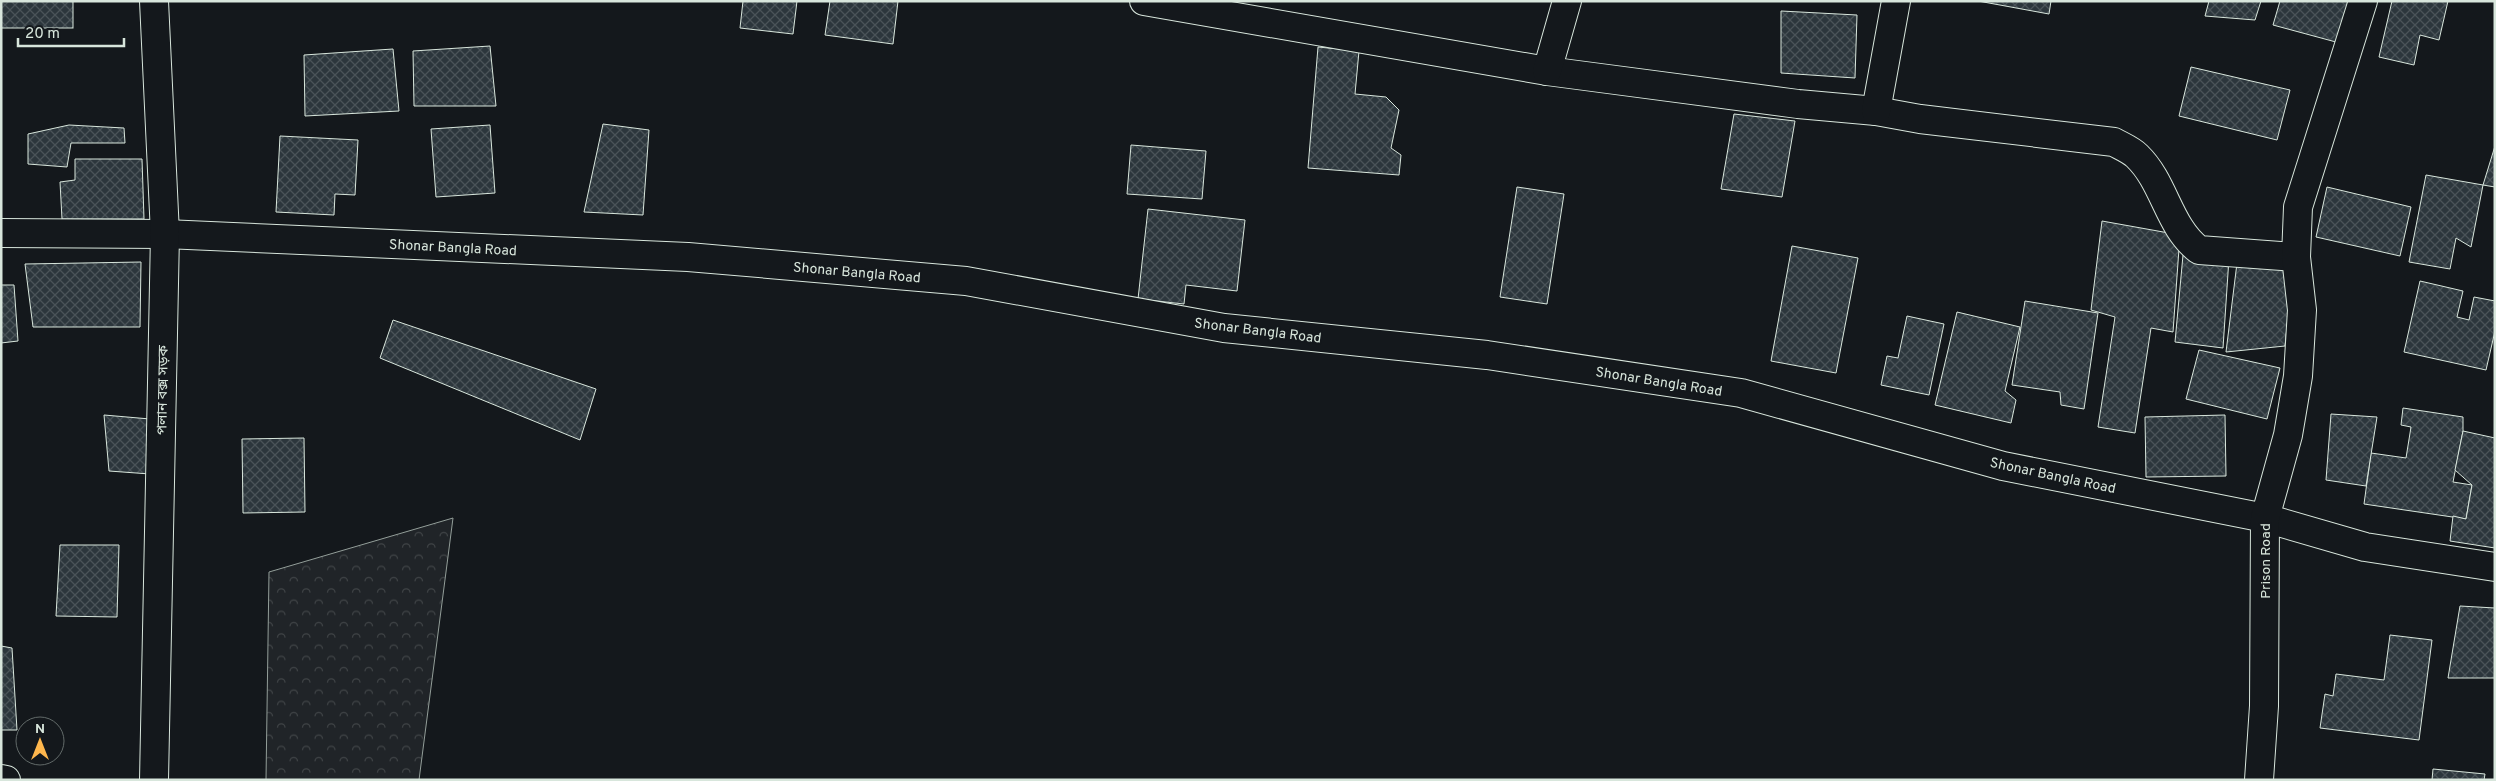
<svg xmlns="http://www.w3.org/2000/svg" width="2496" height="781" viewBox="0 0 2496 781" font-family="Overpass,'Noto Sans Bengali',sans-serif">
<style>
.park{fill:url(#park-crowns);stroke:#939e99}
.building{fill:url(#building-cross-hatch);stroke:#d8e6dc}
.lines{fill:none;stroke-linecap:round;stroke-linejoin:round}
.minor-casing{stroke:#d8e6dc;stroke-width:30}
.major-casing{stroke:#d8e6dc;stroke-width:30}
.minor{stroke:#14181c;stroke-width:28}
.major{stroke:#14181c;stroke-width:28}
.labels{text-anchor:middle;stroke-width:4;stroke-linejoin:round;paint-order:stroke}
.street-label{font-size:14px;fill:#d8e6dc;stroke:#14181c}
</style>
<defs>
<pattern id="park-crowns" width="20" height="18" patternUnits="userSpaceOnUse" patternTransform="scale(1.25)"><rect width="20" height="18" fill="#202428"/><path d="M2 6a3 3 0 1 1 6 0M12 15a3 3 0 1 1 6 0" fill="none" stroke="#404447"/></pattern>
<pattern id="building-cross-hatch" width="8" height="8" patternUnits="userSpaceOnUse" patternTransform="scale(1.25)"><rect width="8" height="8" fill="#2c363c"/><path d="M0 0l8 8M0 8l8-8" fill="none" stroke="#4a5358"/></pattern>
</defs>
<rect width="100%" height="100%" fill="#14181c"/>
<polygon class="park" points="453,518 419,780 266,780 269,572"/>
<g class="building">
<rect x="1" y="1" width="72" height="27"/>
<polygon points="743,1 797,1 793,34 740,28"/>
<polygon points="830,1 898,1 893,44 825,35"/>
<polygon points="1978,1 2051,1 2049,14"/>
<polygon points="2209,1 2261,1 2255,20 2205,16"/>
<polygon points="2280,1 2359,1 2347,45 2273,25"/>
<polygon points="2392,1 2448,1 2439,40 2420,35 2414,65 2379,57"/>
<polygon points="1781,11 1857,15 1855,78 1781,73"/>
<polygon points="490,46 496,106 414,106 413,51"/>
<polygon points="1318,47 1359,51 1355,94 1386,97 1399,110 1391,148 1401,155 1399,175 1308,168"/>
<polygon points="393,49 399,111 305,116 304,55"/>
<polygon points="2191,67 2290,90 2277,140 2179,116"/>
<polygon points="1734,114 1795,121 1782,197 1721,189"/>
<polygon points="603,124 649,130 643,215 584,212"/>
<polygon points="69,125 124,128 125,143 71,143 67,167 28,164 28,134"/>
<polygon points="490,125 495,193 436,197 431,129"/>
<polygon points="280,136 358,140 355,195 335,194 334,215 276,212"/>
<polygon points="1131,145 1206,151 1202,199 1127,194"/>
<polygon points="2495,146 2495,187 2483,185"/>
<polygon points="75,159 142,159 144,219 62,219 60,182 75,180"/>
<polygon points="2426,175 2483,185 2471,247 2456,238 2450,269 2409,262"/>
<polygon points="1517,187 1564,194 1547,304 1500,297"/>
<polygon points="2327,187 2411,207 2400,256 2316,237"/>
<polygon points="1148,209 1245,220 1237,291 1186,285 1184,304 1138,299"/>
<polygon points="2102,221 2180,235 2173,332 2151,328 2135,433 2098,427 2115,317 2091,310"/>
<polygon points="1792,246 1858,258 1836,373 1771,361"/>
<polygon points="2183,255 2229,258 2223,348 2175,342"/>
<polygon points="141,262 140,327 33,327 25,264"/>
<polygon points="2237,263 2293,268 2285,346 2226,352"/>
<polygon points="2420,281 2463,291 2457,317 2469,320 2474,297 2495,301 2495,331 2486,370 2404,352"/>
<polygon points="1,285 14,285 18,341 1,343"/>
<polygon points="2025,301 2098,313 2084,409 2061,405 2060,392 2012,385"/>
<polygon points="1957,312 2020,327 2005,391 2016,400 2011,423 1935,405"/>
<polygon points="1907,316 1944,324 1929,395 1881,385 1887,356 1898,358"/>
<polygon points="393,320 596,389 580,440 380,358"/>
<polygon points="2199,350 2280,368 2267,419 2186,399"/>
<polygon points="2403,408 2463,417 2463,431 2453,482 2472,485 2466,519 2364,504 2371,453 2406,458 2411,427 2401,425"/>
<polygon points="2331,414 2377,417 2366,486 2326,480"/>
<polygon points="104,415 150,419 150,474 109,471"/>
<polygon points="2225,415 2226,476 2146,477 2145,417"/>
<polygon points="2463,431 2495,438 2495,548 2450,541 2453,516 2466,519 2472,485 2455,470"/>
<polygon points="304,438 305,512 243,513 242,439"/>
<polygon points="60,545 119,545 117,617 56,616"/>
<polygon points="2460,606 2495,608 2495,678 2448,678"/>
<polygon points="2390,635 2432,640 2419,740 2320,728 2325,694 2333,696 2336,674 2384,680"/>
<polygon points="1,646 12,648 17,730 1,730"/>
<polygon points="2433,769 2485,774 2484,780 2432,780"/>
</g>
<g class="lines">
<g class="minor-casing">
<g id="minor">
<path d="M 1144,1 L 1547,71 L 1798,104 L 1876,111 L 1920,119 L 2114,142 C 2121,146 2131,150 2137,156 C 2165,183 2168,226 2199,250 L 2296,257"/>
<polyline points="1547,71 1567,1"/>
<polyline points="1876,111 1896,1"/>
<polyline points="1,233 165,234 688,257 966,281 1224,328 1487,355 1741,393 2003,466 2265,518 2365,547 2495,567"/>
<polyline points="1,779 6,780"/>
<polyline points="2259,780 2264,706 2265,518 2288,435 2298,376 2302,310 2296,257 2298,207 2363,1"/>
</g>
</g>
<g class="major-casing">
<polyline id="major" points="154,1 165,234 154,780"/>
</g>
<use href="#minor" class="minor"/>
<use href="#major" class="major"/>
</g>
<g class="labels">
<g class="street-label">
<text transform="translate(453 247) rotate(3)" y="5">Shonar Bangla Road</text>
<text transform="translate(857 272) rotate(5)" y="5">Shonar Bangla Road</text>
<text transform="translate(1258 330) rotate(7)" y="5">Shonar Bangla Road</text>
<text transform="translate(1659 381) rotate(9)" y="5">Shonar Bangla Road</text>
<text transform="translate(162 390) rotate(-89)" y="5">পলান বক্স সড়ক</text>
<text transform="translate(2053 475) rotate(12)" y="5">Shonar Bangla Road</text>
<text transform="translate(2265 561) rotate(-90)" y="5">Prison Road</text>
</g>
</g>
<rect width="2496" height="781" fill="none" stroke="#d8e6dc" stroke-width="5"/>
<g transform="translate(40 741)"><circle r="24" fill="#14181c" stroke="#626a69"/>
<path d="M0-4L9 19L0 12L-9 19Z" fill="#ffb74d"/>
<text y="-8" font-size="14" font-weight="bold" text-anchor="middle" fill="#d8e6dc">N</text>
</g>
<path d="M18 38v8h106v-8" fill="none" stroke="#d8e6dc" stroke-width="2.5"/>
<text x="25" y="38" font-size="15" fill="#d8e6dc" stroke="#14181c" stroke-width="4" paint-order="stroke">20 m</text>
</svg>
